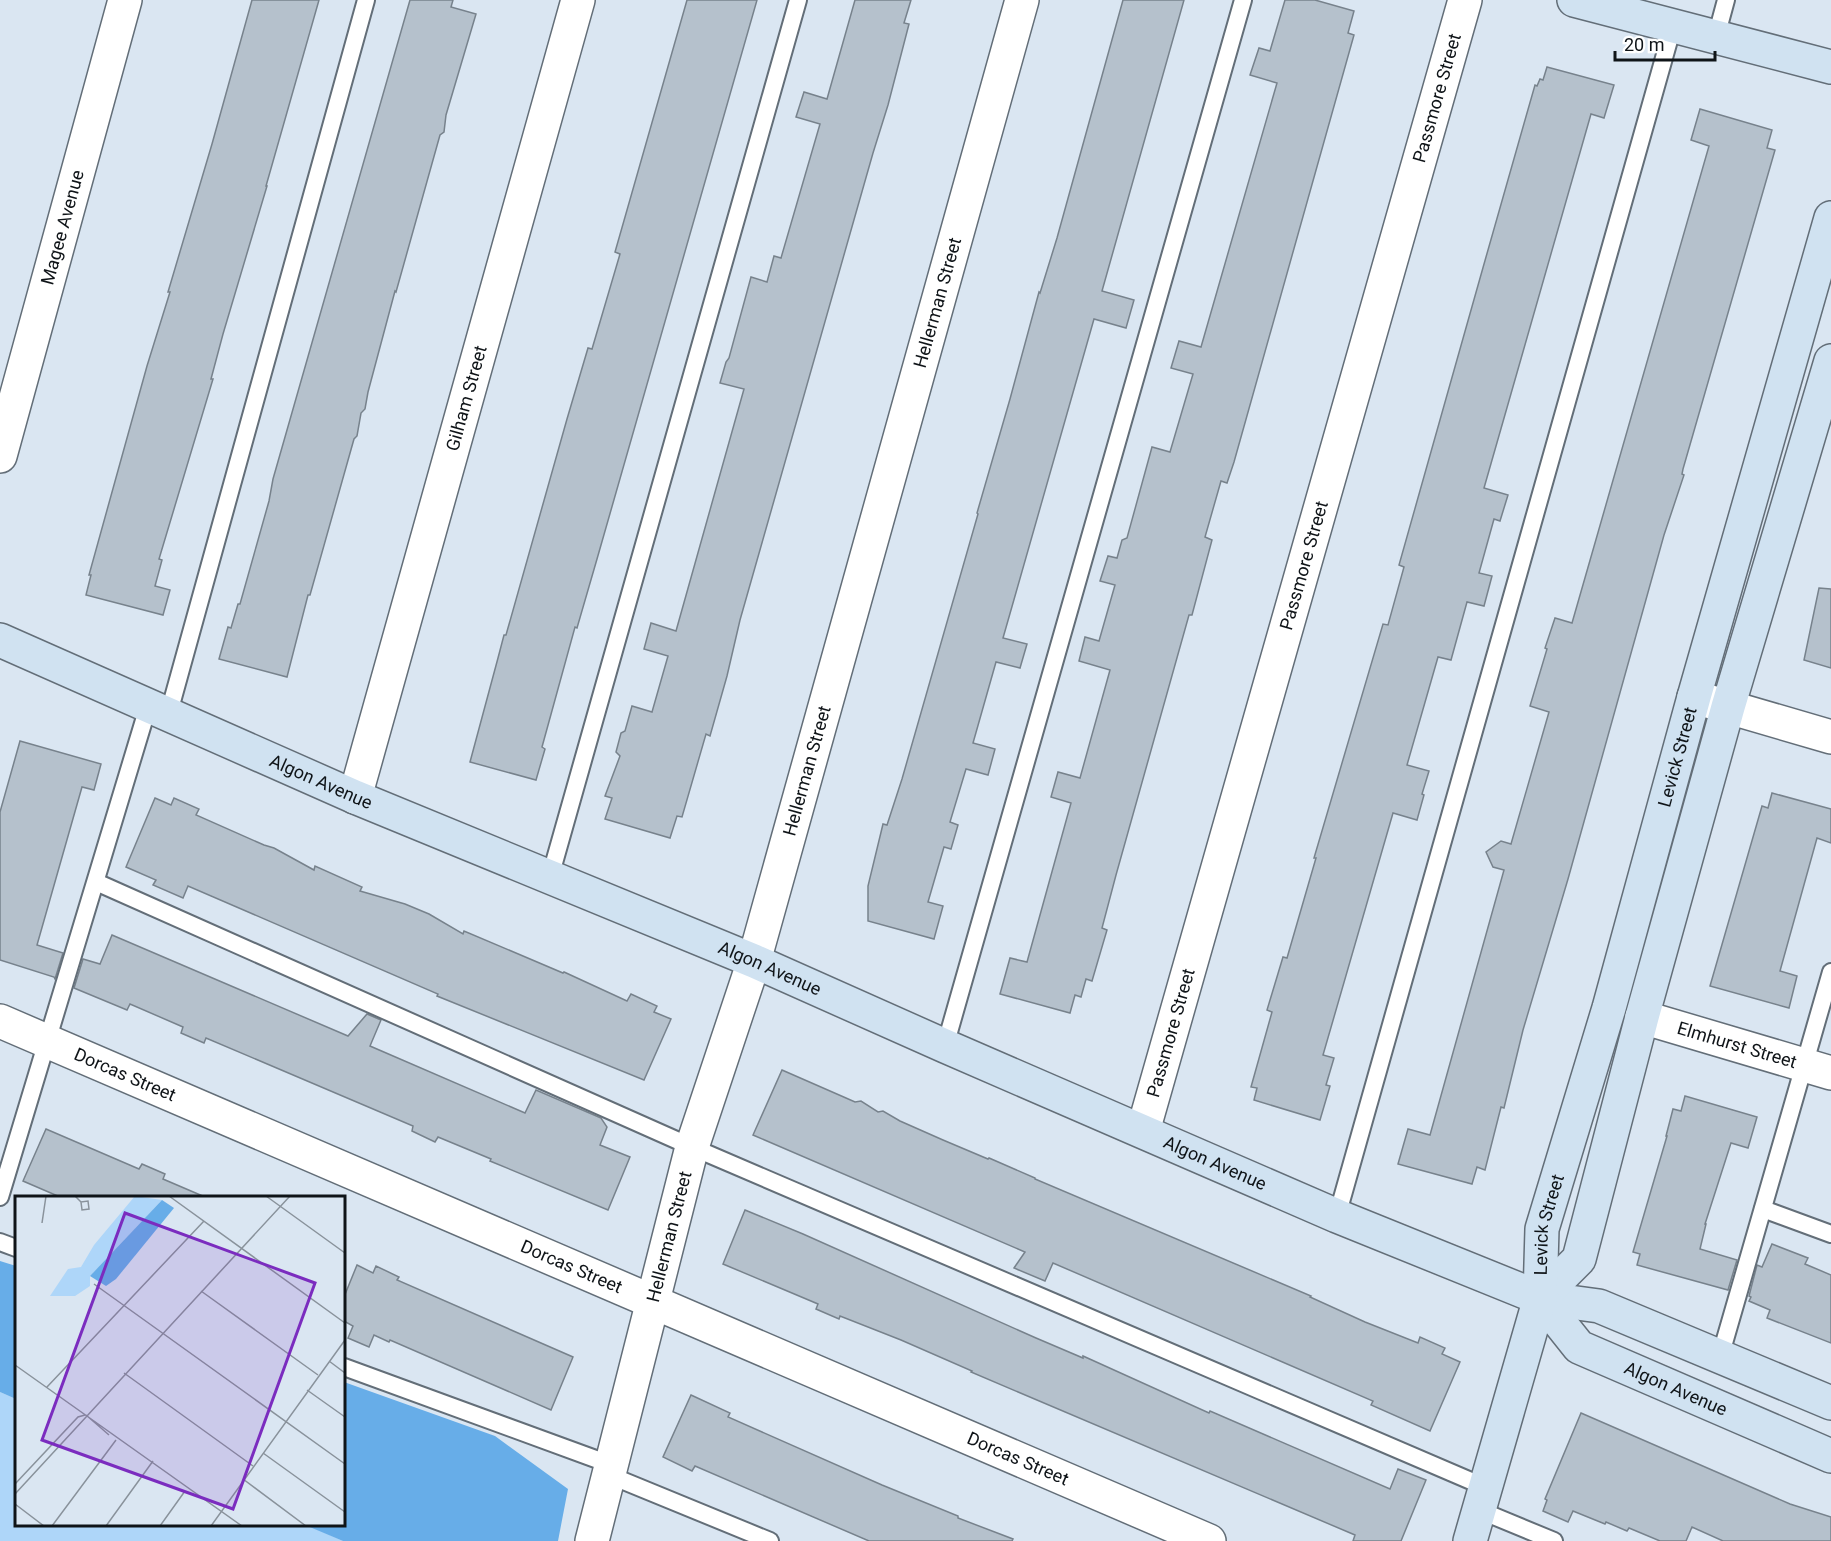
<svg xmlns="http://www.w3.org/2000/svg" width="1831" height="1541" viewBox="0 0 1831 1541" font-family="Roboto,sans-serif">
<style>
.green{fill:#aed6f9}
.forest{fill:#67ade8}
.building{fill:#b5c1cc;stroke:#77828c;stroke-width:1.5}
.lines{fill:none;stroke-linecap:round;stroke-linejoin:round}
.lane-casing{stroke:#636e78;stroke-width:20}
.street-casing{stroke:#636e78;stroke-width:36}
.secondary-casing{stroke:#636e78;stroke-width:36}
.lane{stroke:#fff;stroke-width:16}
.street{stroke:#fff;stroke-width:33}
.secondary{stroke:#d0e2f1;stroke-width:33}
.labels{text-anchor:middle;stroke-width:5;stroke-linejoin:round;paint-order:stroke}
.street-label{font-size:18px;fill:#0f1418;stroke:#fff}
.inset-road{fill:none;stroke:#89929b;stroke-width:1.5}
.view{fill:#7b2cbf;fill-opacity:0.15;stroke:#7b2cbf;stroke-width:3}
.inset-edge{fill:none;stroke:#0f1418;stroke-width:3}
</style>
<rect width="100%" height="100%" fill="#dae6f2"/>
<polygon class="green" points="0,1392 16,1399 16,1524 305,1524 343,1541 0,1541"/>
<g class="forest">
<polygon points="0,1261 16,1266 16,1399 0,1392"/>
<polygon points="344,1382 495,1436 568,1489 558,1541 343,1541 305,1525 344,1524"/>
</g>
<g class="building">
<polygon points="252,0 319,0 266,186 267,186 223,334 211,379 213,379 159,559 162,560 155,586 170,590 163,615 86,595 91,575 89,575 147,366 170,292 168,292 212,144"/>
<polygon points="410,0 453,0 451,7 476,14 446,115 444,132 440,135 396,292 395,291 368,392 365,409 361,413 357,436 354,439 310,595 308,595 287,677 219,659 228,627 231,628 238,604 240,604 269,501 273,479"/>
<polygon points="687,0 757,0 597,559 577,628 575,627 542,747 545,749 536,780 470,762 498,658 504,635 506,635 567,419 588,348 592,349 620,254 615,252"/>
<polygon points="855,0 911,0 904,23 909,24 888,105 873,153 740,620 727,676 710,736 706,734 682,817 677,816 670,838 605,819 612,798 605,796 620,756 616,752 621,733 625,731 632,706 652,712 668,656 644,649 651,623 676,631 744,389 720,383 726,362 729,358 751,277 767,282 774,256 781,258 820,124 796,117 804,92 827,99"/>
<polygon points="1123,0 1184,0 1102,291 1134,300 1126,328 1094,319 1003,638 1027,644 1020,668 996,662 973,743 995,749 988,775 966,769 950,822 958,825 951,849 944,847 928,902 943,906 934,939 868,921 868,886 883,824 887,825 902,779 978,514 977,513 1010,399 1039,292 1040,293 1057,238"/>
<polygon points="1285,0 1315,0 1354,11 1348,33 1354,35 1234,462 1227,483 1221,481 1205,537 1212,540 1192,615 1189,615 1116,875 1102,928 1107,930 1092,981 1086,979 1081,997 1075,995 1070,1013 1000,994 1010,958 1027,962 1071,803 1051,797 1058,772 1080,778 1110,670 1079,661 1085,637 1099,641 1115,585 1100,581 1108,556 1117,558 1122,540 1127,538 1152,447 1170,452 1193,374 1171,368 1179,341 1201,347 1277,83 1250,75 1259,48 1270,51"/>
<polygon points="1547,67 1614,85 1604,118 1591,114 1484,488 1508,495 1500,521 1494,519 1479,573 1492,576 1484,606 1467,602 1451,660 1438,657 1407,765 1429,771 1422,794 1424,795 1417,820 1393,813 1323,1055 1334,1058 1326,1085 1330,1086 1320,1120 1254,1100 1257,1088 1251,1087 1272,1012 1267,1010 1283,957 1287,958 1316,858 1314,858 1383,624 1388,625 1404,567 1399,565 1486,257 1535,85 1537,86 1540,79 1543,80"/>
<polygon points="1700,109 1772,130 1767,148 1775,150 1683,469 1682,474 1684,475 1664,535 1568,879 1523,1030 1504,1108 1501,1107 1485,1170 1477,1167 1472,1184 1398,1164 1408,1129 1430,1135 1504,870 1493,867 1486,852 1501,841 1511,844 1549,712 1530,706 1547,649 1545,648 1555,618 1572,623 1709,146 1691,140"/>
<polygon points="1819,588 1831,589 1831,668 1804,660"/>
<polygon points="20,741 101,764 94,790 82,787 37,945 63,953 55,979 54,977 0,960 0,812"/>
<polygon points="1772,793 1831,809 1831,843 1817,838 1780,971 1797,976 1789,1008 1710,986 1762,806 1768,808"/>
<polygon points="155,798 171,805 174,798 199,809 196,815 264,845 274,848 314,870 315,866 362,887 360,891 405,904 429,914 463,934 464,931 563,973 564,972 627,1001 631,994 657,1006 654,1012 671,1019 644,1080 437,996 438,994 188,886 183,898 153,885 156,880 126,867"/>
<polygon points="112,935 348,1036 367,1014 381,1020 370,1046 525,1113 536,1090 601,1118 607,1127 600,1145 630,1157 608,1210 490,1161 491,1159 438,1137 435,1142 412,1131 413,1126 206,1038 204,1043 181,1033 183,1027 130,1004 127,1010 74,988 83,959 100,964"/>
<polygon points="782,1070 846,1098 855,1102 861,1101 878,1112 883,1111 900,1121 943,1140 988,1159 989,1158 1035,1178 1035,1179 1311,1296 1310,1297 1365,1322 1418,1343 1420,1337 1445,1348 1442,1354 1460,1362 1430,1431 1371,1405 1373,1401 1053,1263 1045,1281 1014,1268 1025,1252 753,1135"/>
<polygon points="1685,1096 1757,1117 1748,1148 1731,1143 1705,1224 1706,1224 1700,1249 1737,1260 1728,1290 1637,1265 1640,1254 1633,1252 1667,1136 1666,1136 1673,1109 1681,1111"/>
<polygon points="46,1129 139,1169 142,1164 165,1174 163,1179 205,1197 60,1197 23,1181"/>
<polygon points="745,1210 803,1234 1036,1338 1083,1358 1083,1356 1209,1413 1210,1411 1390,1489 1398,1469 1426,1480 1401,1541 1353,1541 1355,1535 971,1372 972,1371 901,1340 840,1316 839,1319 816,1309 818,1304 723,1264"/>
<polygon points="1772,1244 1808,1258 1805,1264 1831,1275 1831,1343 1767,1318 1770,1310 1749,1301 1751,1297 1749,1296 1757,1265 1762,1267"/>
<polygon points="357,1265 373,1273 376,1266 399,1277 397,1280 573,1357 551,1410 390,1340 389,1342 374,1335 369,1347 348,1338 353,1326 344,1321 344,1297"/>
<polygon points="691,1395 730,1413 728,1417 882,1485 958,1516 958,1518 1013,1539 1012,1541 869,1541 695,1466 692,1471 663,1457"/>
<polygon points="1581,1413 1790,1504 1831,1517 1831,1541 1723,1541 1692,1527 1686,1541 1660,1541 1629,1528 1627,1531 1606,1522 1605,1524 1573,1511 1568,1522 1543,1511 1547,1500 1545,1499"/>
</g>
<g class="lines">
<g class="lane-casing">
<g id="lane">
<polyline points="1716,37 1726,0"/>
<polyline points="168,716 366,0"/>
<polyline points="550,877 798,0"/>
<polyline points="96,882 692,1147 1485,1487"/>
<polyline points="945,1046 1243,0"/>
<polyline points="0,1197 148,707"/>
<polyline points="1763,1209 1831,1234"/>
<polyline points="1337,1216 1673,26"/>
<polyline points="0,1242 16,1248"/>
<polyline points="1720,1357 1831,972"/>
<polyline points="344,1367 612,1465"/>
<polyline points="609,1475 770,1541"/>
<polyline points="1479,1510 1554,1541"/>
</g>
</g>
<g class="street-casing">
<g id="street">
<path id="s1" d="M 0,456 L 125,0"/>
<polyline points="1694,697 1831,737"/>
<path id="s2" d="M 355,797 L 578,0"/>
<path id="s3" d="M 1642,1017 L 1831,1073"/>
<path id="s4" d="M 0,1021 L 1209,1541"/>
<path id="s5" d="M 1143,1131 L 1465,0"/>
<path id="s6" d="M 592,1541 L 692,1147 L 754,961 L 1022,0"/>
</g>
</g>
<g class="secondary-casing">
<g id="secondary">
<polyline points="1574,0 1831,67"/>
<path id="s7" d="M 0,640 L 355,797 L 754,961 L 945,1046 L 1337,1216 L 1540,1298 L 1599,1306 L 1831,1403"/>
<polyline points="1540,1298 1579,1259 1642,1017 1728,707 1831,361"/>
<path id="s8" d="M 1540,1298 L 1579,1347 L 1831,1456"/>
<path id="s9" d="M 1470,1541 L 1540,1298 L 1542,1229 L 1609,1008 L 1694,697 L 1831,218"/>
</g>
</g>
<use href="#lane" class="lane"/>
<use href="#street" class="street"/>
<use href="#secondary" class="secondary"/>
</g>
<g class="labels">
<g class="street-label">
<text dy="6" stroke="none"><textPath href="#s5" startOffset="1074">Passmore Street</textPath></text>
<text dy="6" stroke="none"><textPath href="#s1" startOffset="237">Magee Avenue</textPath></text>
<text dy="6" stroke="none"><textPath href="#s6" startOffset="1286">Hellerman Street</textPath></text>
<text dy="6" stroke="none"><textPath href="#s2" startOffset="414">Gilham Street</textPath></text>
<text dy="6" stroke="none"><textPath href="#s5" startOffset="588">Passmore Street</textPath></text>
<text dy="6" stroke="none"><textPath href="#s9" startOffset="813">Levick Street</textPath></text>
<text dy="6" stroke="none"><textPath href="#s6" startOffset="800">Hellerman Street</textPath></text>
<text dy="6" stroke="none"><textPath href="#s7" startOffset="351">Algon Avenue</textPath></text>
<text dy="6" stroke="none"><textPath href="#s7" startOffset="837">Algon Avenue</textPath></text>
<text dy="6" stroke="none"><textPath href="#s5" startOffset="102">Passmore Street</textPath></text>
<text dy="6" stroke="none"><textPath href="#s3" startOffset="99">Elmhurst Street</textPath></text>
<text dy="6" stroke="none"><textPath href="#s4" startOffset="136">Dorcas Street</textPath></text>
<text dy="6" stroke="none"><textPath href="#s7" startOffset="1323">Algon Avenue</textPath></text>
<text dy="6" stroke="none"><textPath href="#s9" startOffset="327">Levick Street</textPath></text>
<text dy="6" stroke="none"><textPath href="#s6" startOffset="314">Hellerman Street</textPath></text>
<text dy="6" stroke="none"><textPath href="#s4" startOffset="622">Dorcas Street</textPath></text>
<text dy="6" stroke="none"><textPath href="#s8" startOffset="168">Algon Avenue</textPath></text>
<text dy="6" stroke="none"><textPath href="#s4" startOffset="1108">Dorcas Street</textPath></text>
</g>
</g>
<g transform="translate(15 1196)">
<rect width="330" height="330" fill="#dae6f2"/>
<path d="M 120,0 L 147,4 L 75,80 L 75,90 L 60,100 L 35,100 L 53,73 L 66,71 L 79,49 Z" fill="#aed6f9"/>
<path d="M 147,4 L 159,12 L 101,83 L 91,90 L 75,80 Z" fill="#67ade8"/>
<path class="inset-road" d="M 60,0 L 66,6 L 73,5 L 74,13 L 67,14 L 66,6M 154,0 L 330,127M 251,0 L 330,57M 27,27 L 31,0M 79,88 L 330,268M 186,95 L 303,179M 314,165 L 330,177M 0,169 L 227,330M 109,177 L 238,270M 32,191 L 189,25M 292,194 L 330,221M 71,219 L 94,239M 248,257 L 330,316M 228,283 L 291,330M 0,288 L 63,221 L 70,219M 0,298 L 275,0M 0,308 L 29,330M 37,330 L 101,244M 91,330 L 138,265M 145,330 L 170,295M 196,330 L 330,144"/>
<path class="view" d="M 110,17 L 300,87 L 218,313 L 27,244 Z"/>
<rect width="330" height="330" class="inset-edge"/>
</g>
<path d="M1615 51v9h100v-9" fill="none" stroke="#0f1418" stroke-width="3"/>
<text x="1624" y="51" font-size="18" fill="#0f1418" stroke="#ffffff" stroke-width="4.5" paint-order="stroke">20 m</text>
</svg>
